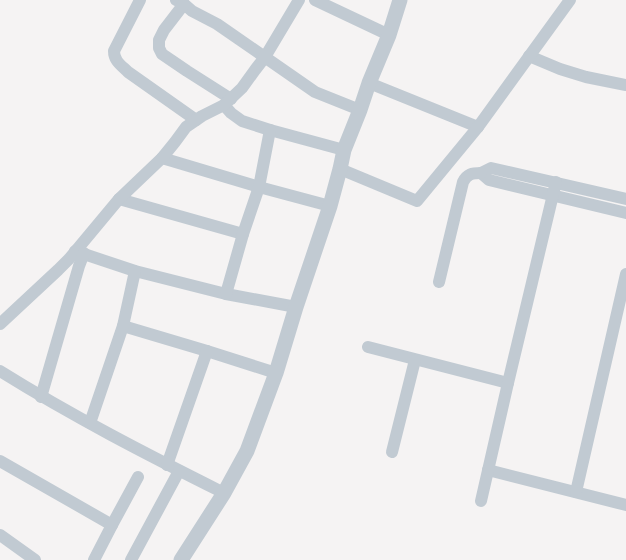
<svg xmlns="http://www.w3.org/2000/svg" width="626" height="560" viewBox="0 0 626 560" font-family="'Golos Text',sans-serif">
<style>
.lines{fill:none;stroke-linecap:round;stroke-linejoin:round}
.minor{stroke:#c1cad2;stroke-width:12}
.tertiary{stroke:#c1cad2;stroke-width:15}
</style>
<rect width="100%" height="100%" fill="#f5f3f3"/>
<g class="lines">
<g class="minor">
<path d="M 140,0 L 114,51 C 114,61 121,65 128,72 L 196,120"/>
<polyline points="176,0 184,4 192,11 217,24 315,92 360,110"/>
<polyline points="315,0 389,35"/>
<polyline points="184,4 164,30 159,40 159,48 162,54 187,71 231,99"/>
<polyline points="529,56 560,69 586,77 626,85"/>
<polyline points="369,83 478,127"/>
<polyline points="224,105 231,113 242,121 270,130 344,150"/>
<polyline points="162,158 259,187 330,206"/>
<polyline points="340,169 417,201 478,127 570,0"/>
<polyline points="119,199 243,234"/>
<polyline points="626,199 491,168 481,173 489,180 626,213"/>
<polyline points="75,251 135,271 226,294 296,307"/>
<path d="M 439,282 L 463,182 C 467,174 472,173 481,173"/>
<polyline points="226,294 243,234 259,187 270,130"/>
<polyline points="0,324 58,270 69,259 119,199 162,158 175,142 186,127 202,116 224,105 242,88 255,70 265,57 299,0"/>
<polyline points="123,326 207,351 276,373"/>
<polyline points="368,347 508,383"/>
<path d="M 0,371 C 72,416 148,455 224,493"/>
<polyline points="41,397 79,266 84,253"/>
<polyline points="90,423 123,326 135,271"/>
<polyline points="392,452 415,360"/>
<polyline points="0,461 112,525"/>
<polyline points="167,465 207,351"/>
<polyline points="488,470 626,505"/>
<polyline points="576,492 626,274"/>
<polyline points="481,501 508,383 556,182"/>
<polyline points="0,535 35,560"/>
<polyline points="94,560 112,525 138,477"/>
<polyline points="131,560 179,471"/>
</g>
<polyline class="tertiary" points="181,560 224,493 247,451 276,373 296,307 330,206 340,169 344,150 360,110 369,83 389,35 400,0"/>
</g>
</svg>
